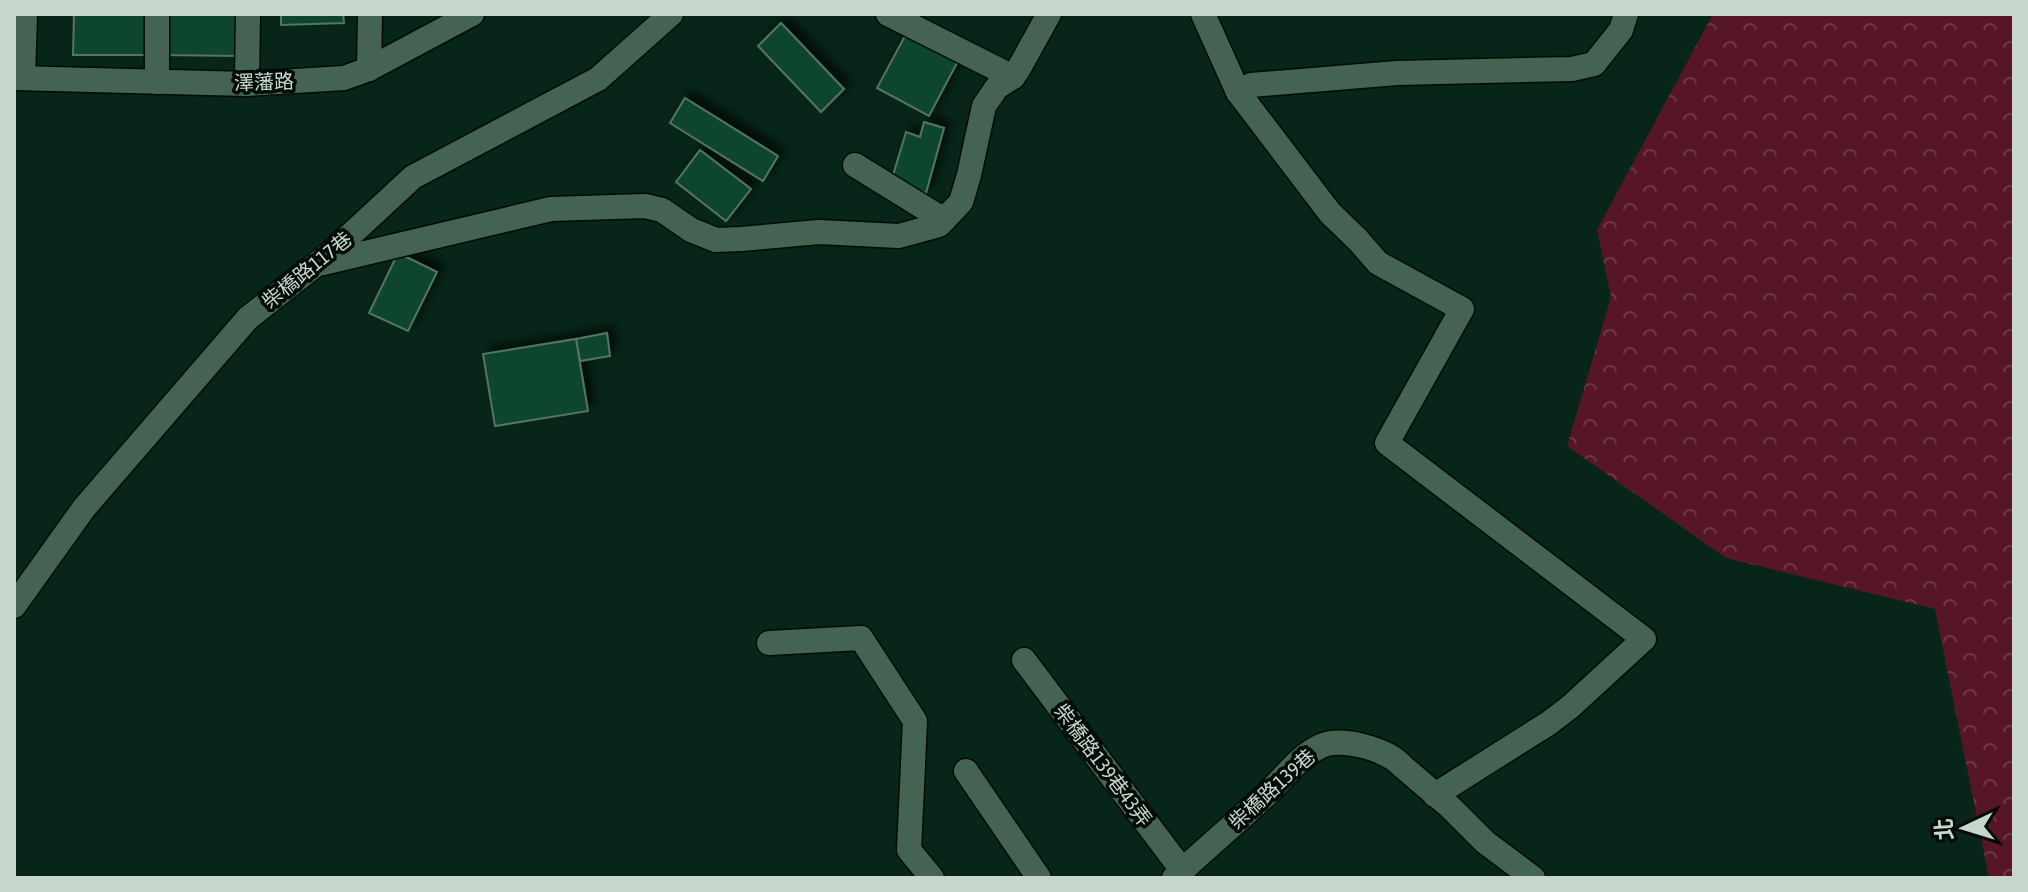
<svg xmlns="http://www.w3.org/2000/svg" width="2028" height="892" viewBox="0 0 2028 892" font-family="'Asap Condensed','Noto Sans TC',sans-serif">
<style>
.forest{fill:url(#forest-crowns)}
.building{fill:#10442d;stroke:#547463;stroke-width:2;filter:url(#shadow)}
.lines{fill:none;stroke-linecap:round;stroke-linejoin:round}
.minor-casing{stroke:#000d05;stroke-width:27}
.minor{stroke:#446352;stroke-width:24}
.labels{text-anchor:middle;stroke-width:7;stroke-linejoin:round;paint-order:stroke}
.street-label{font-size:20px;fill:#c7d7ce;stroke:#020c06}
</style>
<defs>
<pattern id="forest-crowns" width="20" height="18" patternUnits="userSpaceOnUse" patternTransform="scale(2)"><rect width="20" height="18" fill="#561626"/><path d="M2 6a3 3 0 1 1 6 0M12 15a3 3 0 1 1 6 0" fill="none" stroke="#6d3744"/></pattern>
<filter id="shadow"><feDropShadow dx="7" dy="-7" stdDeviation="4" flood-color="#0009"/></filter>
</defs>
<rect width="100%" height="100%" fill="#072518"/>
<polygon class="forest" points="1713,14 2014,14 2014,878 1989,878 1935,609 1726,558 1567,446 1611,297 1597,230"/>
<g class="building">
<polygon points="74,14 153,14 152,55 73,55"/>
<polygon points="162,14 241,14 240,56 162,55"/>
<polygon points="281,14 343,14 344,23 281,25"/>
<polygon points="781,23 844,89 821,112 758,46"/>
<polygon points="906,34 958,61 929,116 877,88"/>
<polygon points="685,98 778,156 763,181 670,123"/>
<polygon points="924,122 944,128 926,193 891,182 906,132 920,137"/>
<polygon points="700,150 751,189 726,221 676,182"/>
<polygon points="398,253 437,272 408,331 369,313"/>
<polygon points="607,333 610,356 580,361 576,339"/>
<polygon points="576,339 588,411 495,426 483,354"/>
</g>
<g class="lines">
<g class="minor-casing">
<g id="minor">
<polyline points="888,14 1013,77"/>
<polyline points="1203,14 1238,92 1330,213 1358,240 1378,263 1462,309 1387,443 1644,639 1570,707 1549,723 1435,795"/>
<polyline points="369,69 370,14"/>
<polyline points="14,78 247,84 344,78 369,69 472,14"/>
<polyline points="23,78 25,14"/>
<polyline points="157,82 157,14"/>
<polyline points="247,84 248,14"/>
<polyline points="1238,92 1251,85 1397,73 1572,69 1594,64 1621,30 1626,14"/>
<polyline points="855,165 944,220"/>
<polyline points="323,263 551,209 645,206 662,210 691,230 716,240 741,239 819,232 899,236 939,225 961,202 969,175 984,106 997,87 1013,77 1018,70 1049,14"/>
<polyline points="14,606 84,508 248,318 332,252 413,177 598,79 671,14"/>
<polyline points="769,643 861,638 915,721 909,850 932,878"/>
<polyline points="1024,660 1182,870"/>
<polyline points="966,771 1039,878"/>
<path d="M 1174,878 C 1204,850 1236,823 1266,795 C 1284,778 1299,756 1321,746 C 1341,736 1389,750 1402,766 L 1450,807 L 1485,842 L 1533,878"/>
</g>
</g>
<use href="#minor" class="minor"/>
</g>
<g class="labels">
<g class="street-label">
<text transform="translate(264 82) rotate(-2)" y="7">澤藩路</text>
<text transform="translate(307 270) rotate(-39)" y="7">柴橋路117巷</text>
<text transform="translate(1103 765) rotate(53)" y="7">柴橋路139巷43弄</text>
<text transform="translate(1272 789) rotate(-42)" y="7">柴橋路139巷</text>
</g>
</g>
<rect width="2028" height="892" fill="none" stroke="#c7d7ce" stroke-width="32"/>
<g transform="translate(1964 828) rotate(266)" stroke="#020c06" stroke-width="6" paint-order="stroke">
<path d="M0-6L14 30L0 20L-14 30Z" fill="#c7d7ce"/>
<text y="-12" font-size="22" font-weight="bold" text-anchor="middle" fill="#c7d7ce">北</text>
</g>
</svg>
